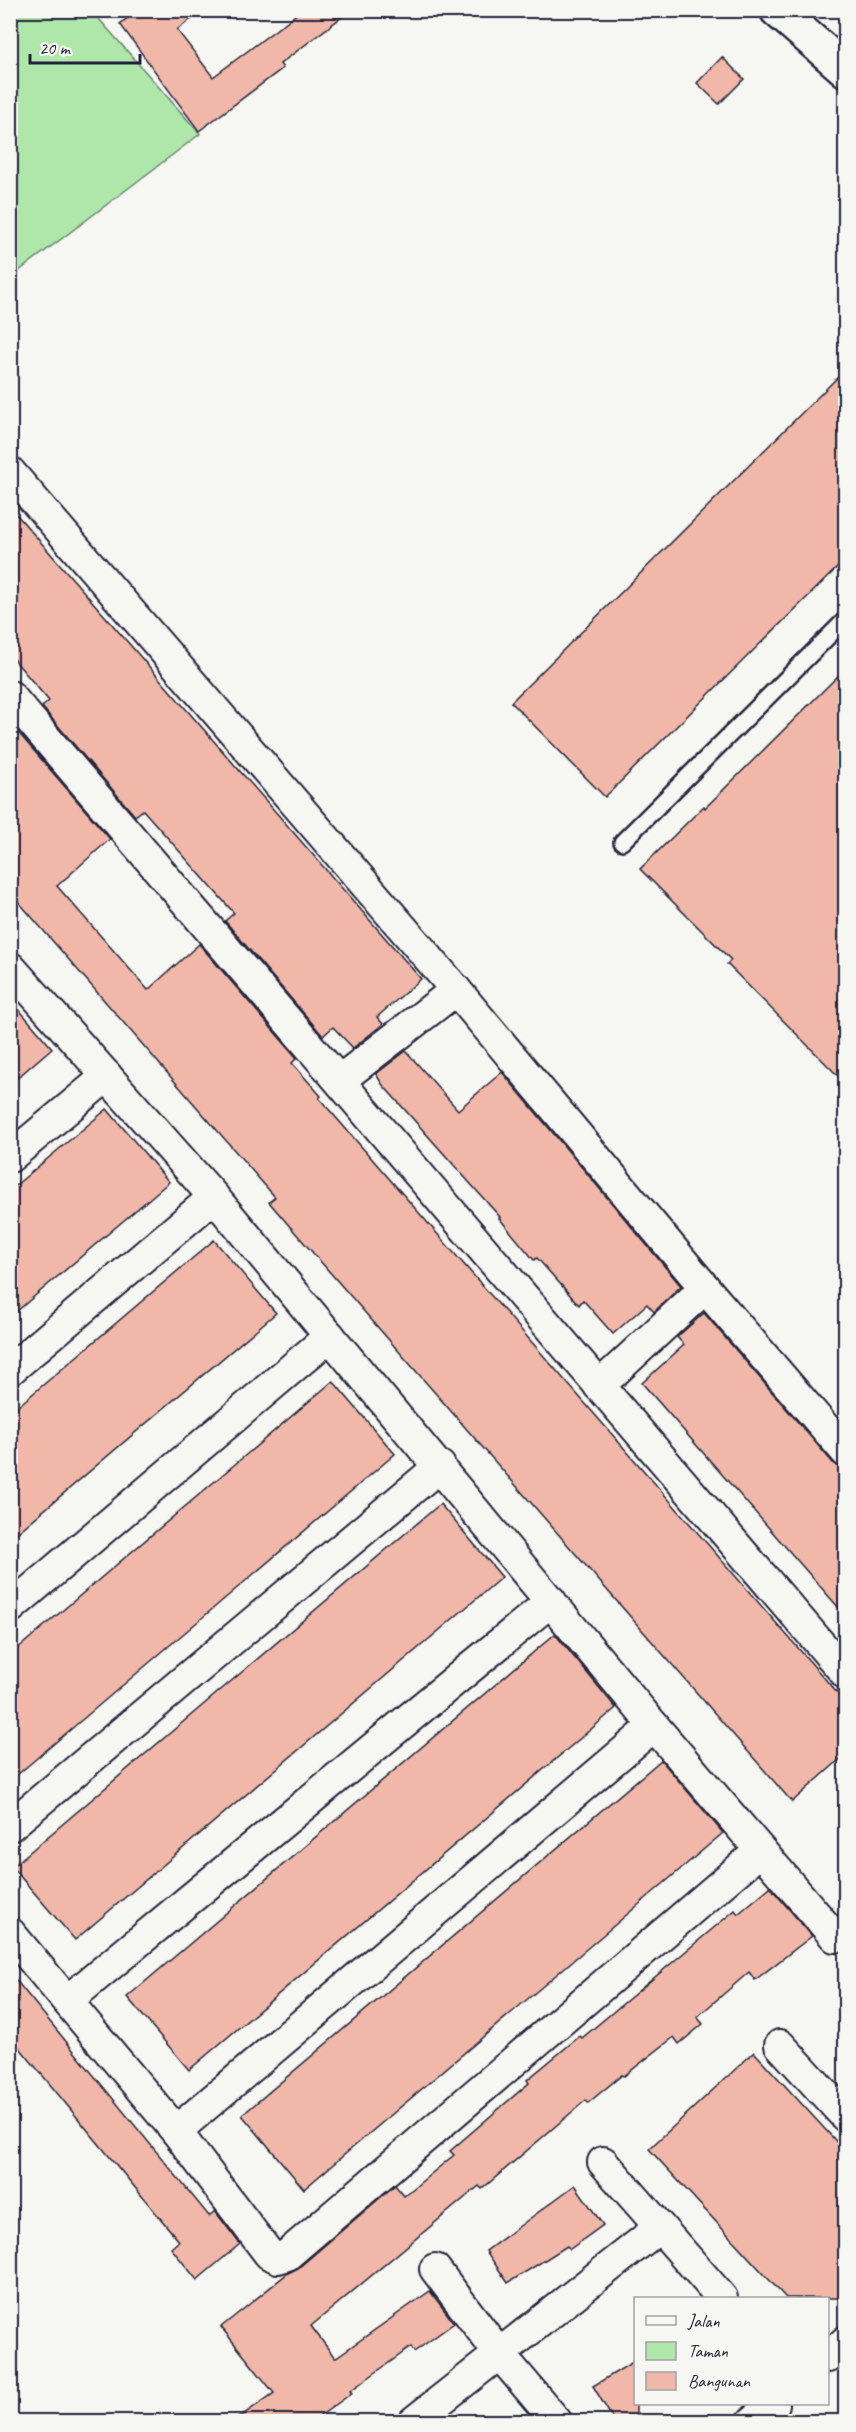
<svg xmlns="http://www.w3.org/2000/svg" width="856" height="2432" viewBox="0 0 856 2432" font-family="Caveat,sans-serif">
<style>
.green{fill:#afe7aa;stroke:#688472;stroke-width:1.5}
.building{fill:#f1b8a9;stroke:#22223b;stroke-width:1.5}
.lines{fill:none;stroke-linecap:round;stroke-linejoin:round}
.service-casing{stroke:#22223b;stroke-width:20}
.minor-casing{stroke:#22223b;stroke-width:34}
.secondary-casing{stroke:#22223b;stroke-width:38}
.service{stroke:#f6f6f2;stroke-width:15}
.minor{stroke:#f6f6f2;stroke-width:30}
.secondary{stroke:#f6f6f2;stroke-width:33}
</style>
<rect width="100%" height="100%" fill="#f6f6f2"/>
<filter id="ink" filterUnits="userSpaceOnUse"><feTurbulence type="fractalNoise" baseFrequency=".0167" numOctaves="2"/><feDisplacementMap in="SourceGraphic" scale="12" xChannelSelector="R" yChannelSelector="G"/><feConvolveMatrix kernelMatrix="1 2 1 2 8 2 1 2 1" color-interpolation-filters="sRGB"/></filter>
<g filter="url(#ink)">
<polygon class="green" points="11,10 92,11 200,134 11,277"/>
<g class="building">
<polygon points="138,10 203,10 177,30 213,77 302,10 351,10 280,64 283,68 199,131 120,24"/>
<polygon points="722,57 744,79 719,104 697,83"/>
<polygon points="846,369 846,559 605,797 511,702"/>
<polygon points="10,507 421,979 377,1017 383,1024 353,1048 333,1027 323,1036 225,921 234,913 143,810 135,816 42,707 49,701 10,655"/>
<polygon points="846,668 846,1084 727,964 731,960 640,869 704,806 705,808"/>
<polygon points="16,730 110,839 57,886 148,990 199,944 297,1058 292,1063 321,1096 319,1098 846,1703 846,1754 792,1802 286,1222 269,1202 275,1197 10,892 10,734"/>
<polygon points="10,999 52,1048 10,1084"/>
<polygon points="406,1051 458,1110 502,1072 681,1286 654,1312 647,1304 613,1334 583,1300 579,1305 537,1258 534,1260 499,1218 500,1217 382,1084 376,1074"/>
<polygon points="107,1109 169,1182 10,1317 10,1190"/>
<polygon points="214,1240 276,1313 10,1539 10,1413"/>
<polygon points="704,1313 833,1463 846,1470 846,1616 642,1383 684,1345 677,1337"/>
<polygon points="333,1381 395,1454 10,1781 10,1655"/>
<polygon points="440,1504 502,1577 75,1940 12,1867"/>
<polygon points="555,1634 616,1708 189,2070 127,1997"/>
<polygon points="661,1760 723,1833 304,2189 242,2115"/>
<polygon points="770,1887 812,1936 755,1980 749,1972 697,2017 703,2024 679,2044 674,2037 624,2076 622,2075 588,2103 586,2100 482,2189 479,2186 311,2326 335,2358 430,2291 454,2323 414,2352 411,2347 350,2391 352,2393 313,2421 234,2421 274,2393 221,2327 288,2273 298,2268 395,2185 404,2196 454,2155 450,2151 529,2083 527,2080 580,2036 582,2038 735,1910 738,1914"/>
<polygon points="10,1973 209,2216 215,2211 240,2244 197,2280 171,2248 179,2241 10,2036"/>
<polygon points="754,2052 846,2152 846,2298 786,2298 649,2149"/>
<polygon points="575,2185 603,2225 570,2249 567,2246 508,2283 486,2251"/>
<polygon points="636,2360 636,2421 614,2421 593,2386"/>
</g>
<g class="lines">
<g class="service-casing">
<polyline id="service" points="622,842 846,619"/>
</g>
<g class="minor-casing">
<g id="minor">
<polyline points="10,472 456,990 705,1288 846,1452"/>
<polyline points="10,696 846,1674"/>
<polyline points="10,967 214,1197 654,1726 835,1937"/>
<polyline points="340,1080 456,990"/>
<polyline points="10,1157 107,1076"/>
<polyline points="10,1370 214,1197"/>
<polyline points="599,1386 705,1288"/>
<polyline points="10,1608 330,1336"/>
<polyline points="10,1826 440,1466"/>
<polyline points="10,1933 176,2131 269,2254 278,2258 287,2255 760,1851"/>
<polyline points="68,2000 551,1601"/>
<polyline points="780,2045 846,2117"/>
<polyline points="176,2131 654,1726"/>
<polyline points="603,2162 722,2298"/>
<polyline points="435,2269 498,2352 557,2422"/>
<polyline points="828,2357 846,2341"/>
<polyline points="413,2422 660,2227"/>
<polyline points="752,2422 774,2404"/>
</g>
</g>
<g class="secondary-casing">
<polyline id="secondary" points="777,10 846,70"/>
</g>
<use href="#service" class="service"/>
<use href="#minor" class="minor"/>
<use href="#secondary" class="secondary"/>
</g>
</g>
<rect width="856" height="2432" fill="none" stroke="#f6f6f2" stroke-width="36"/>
<rect x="18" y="18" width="820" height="2396" fill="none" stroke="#22223b" stroke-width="2" filter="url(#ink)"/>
<rect x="634" y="2297" width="195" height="108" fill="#f6f6f2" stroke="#a1a1a9" stroke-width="1.5"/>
<rect x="646" y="2316" width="30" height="9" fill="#f6f6f2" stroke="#a1a1a9" stroke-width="1.5"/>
<text x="688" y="2327" font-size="18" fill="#22223b">Jalan</text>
<rect x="646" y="2342" width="30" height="18" fill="#afe7aa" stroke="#a1a1a9" stroke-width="1.5"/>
<text x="688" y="2357" font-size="18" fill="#22223b">Taman</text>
<rect x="646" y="2372" width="30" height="18" fill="#f1b8a9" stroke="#a1a1a9" stroke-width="1.5"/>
<text x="688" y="2387" font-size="18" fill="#22223b">Bangunan</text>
<path d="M30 54v9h110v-9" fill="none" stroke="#22223b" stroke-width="3"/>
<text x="39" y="54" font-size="18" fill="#22223b" stroke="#f6f6f2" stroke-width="4.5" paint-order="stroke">20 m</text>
</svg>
